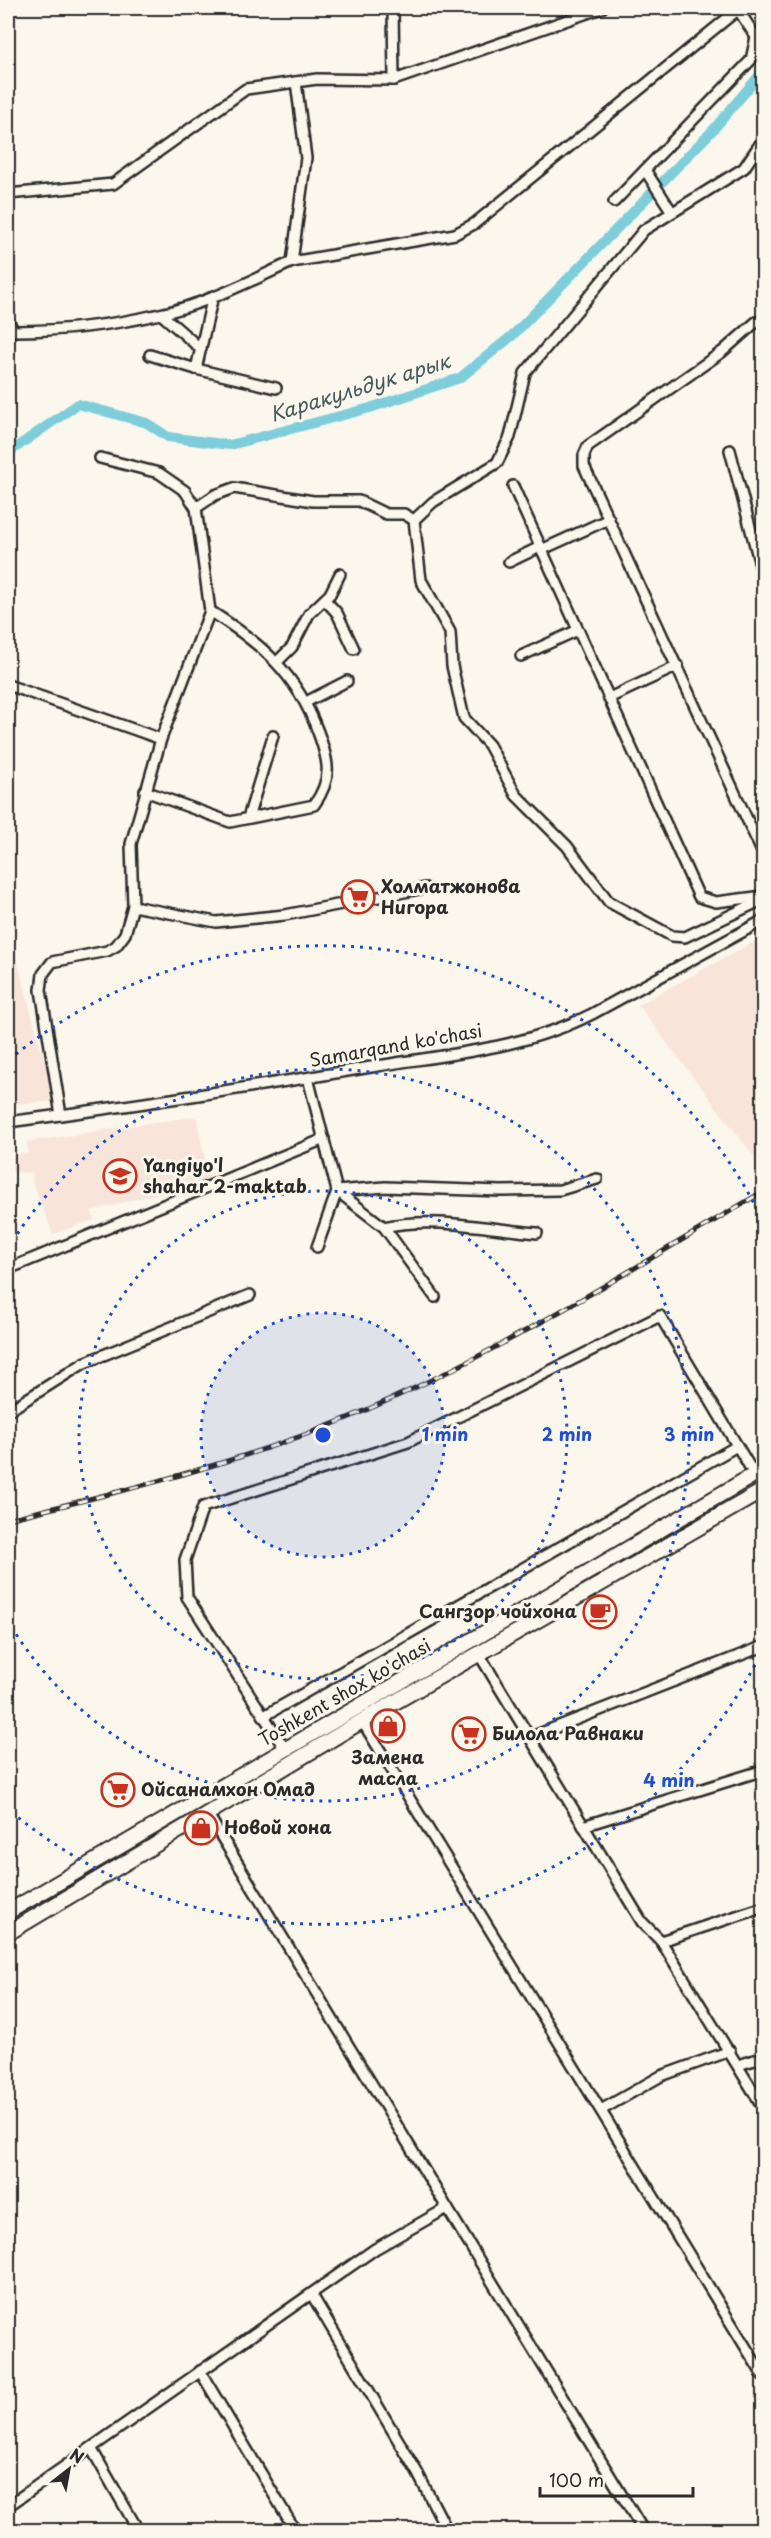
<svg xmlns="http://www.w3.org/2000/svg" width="771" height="2538" viewBox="0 0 771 2538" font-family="'Playpen Sans',sans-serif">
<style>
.built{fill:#f9e4da}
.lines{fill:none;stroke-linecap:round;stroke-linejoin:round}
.canal{stroke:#7ecddb;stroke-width:10}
.minor-casing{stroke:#2b2b2b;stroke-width:14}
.primary-casing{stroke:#2b2b2b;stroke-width:18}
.minor{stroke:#fbf7ec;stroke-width:9}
.primary{stroke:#fbf7ec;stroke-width:14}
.rail-casing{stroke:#2b2b2b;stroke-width:5}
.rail{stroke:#fbf7ec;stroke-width:3;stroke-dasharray:9;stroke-linecap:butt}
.ring{fill:none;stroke:#1d4ed8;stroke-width:3;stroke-dasharray:3 6}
.labels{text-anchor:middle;stroke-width:6;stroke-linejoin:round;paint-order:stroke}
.poi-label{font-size:18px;font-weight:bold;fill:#2b2b2b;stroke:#fbf7ec;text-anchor:start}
.street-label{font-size:18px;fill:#2b2b2b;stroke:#fbf7ec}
.water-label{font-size:20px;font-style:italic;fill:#445c60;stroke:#fbf7ec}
.centre{fill:#1d4ed8;stroke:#fbf7ec;stroke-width:3}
.ring-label{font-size:18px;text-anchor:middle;font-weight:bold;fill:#1d4ed8;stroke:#fbf7ec;stroke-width:6;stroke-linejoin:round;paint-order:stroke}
</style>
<rect width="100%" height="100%" fill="#fbf7ec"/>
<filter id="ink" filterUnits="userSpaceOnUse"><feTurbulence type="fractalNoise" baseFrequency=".0167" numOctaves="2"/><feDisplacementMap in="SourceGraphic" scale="12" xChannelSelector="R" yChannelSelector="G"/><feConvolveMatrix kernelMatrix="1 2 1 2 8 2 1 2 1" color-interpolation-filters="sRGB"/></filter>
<g filter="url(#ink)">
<g class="built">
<polygon points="8,699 19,705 8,738"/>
<polygon points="8,926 55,1101 8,1105"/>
<polygon points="763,937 764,1166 762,1167 638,1005"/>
<polygon points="196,1116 209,1179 92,1211 94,1220 53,1234 33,1184 32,1172 10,1173 8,1155 28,1153 27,1142"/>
</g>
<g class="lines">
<polyline class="canal" points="8,453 78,404 147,423 168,437 230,445 370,408 460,378 513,335 713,130 764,70"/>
<g class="minor-casing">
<g id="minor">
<polyline points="393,8 394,80"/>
<polyline points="764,138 744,168 644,230 525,373 510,437 497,463 433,502 414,520 421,580 450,632 452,666 464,718 489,745 516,795 567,846 609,902 672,936 685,937 764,899"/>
<polyline points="645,170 672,212"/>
<polyline points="8,194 113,184 246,89 317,79 394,80 602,8"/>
<polyline points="614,202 751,60 756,37 739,11"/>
<polyline points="292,262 455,234 474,224 740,8"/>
<polyline points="161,314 201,349"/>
<path d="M 8,321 L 14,331 C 61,331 113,325 160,314 C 206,304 250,281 292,262 L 306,158 L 296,82"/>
<polyline points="756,322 722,352 588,446 584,455 584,466 764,856"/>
<polyline points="150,355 196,369 276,388"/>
<polyline points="196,369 213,296"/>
<polyline points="730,450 764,580"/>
<polyline points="513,486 699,897 716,902 764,896"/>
<polyline points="196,508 215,495 234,488 313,501 359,501 386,514 404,514 414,520"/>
<polyline points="541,550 609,519"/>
<polyline points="509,562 540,547"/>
<polyline points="325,600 337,613 354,649"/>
<polyline points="521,656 578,630"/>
<polyline points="277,662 292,647 309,614 330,594 340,574"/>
<polyline points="8,685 161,739"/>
<polyline points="609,698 678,666"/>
<polyline points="306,702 347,681"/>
<path d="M 145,791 L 230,822 L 314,805 C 333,778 329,762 318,732 C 297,674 261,643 210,611"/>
<polyline points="248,818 273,736"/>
<polyline points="133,906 216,922 285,915 425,888"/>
<polyline points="308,1078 337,1191 317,1247"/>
<polyline points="61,1115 41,990 43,974 52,962 107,951 116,946 125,934 133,906 131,844 161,739 210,611 196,508 185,491 159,473 100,458"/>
<path d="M 8,1122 C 131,1106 254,1087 377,1066 C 450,1054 526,1048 592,1014 L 764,920"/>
<polyline points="337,1191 385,1187 501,1191 560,1190 597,1179"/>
<polyline points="337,1191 384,1227 435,1297"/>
<path d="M 384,1227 C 430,1216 490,1229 537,1233"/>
<polyline points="8,1269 324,1139"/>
<polyline points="8,1411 84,1363 250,1295"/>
<polyline points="479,1654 642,1922 661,1941 764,2109"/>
<polyline points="264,1716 737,1446"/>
<polyline points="362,1721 764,2377"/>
<polyline points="531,1737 764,1646"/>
<polyline points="285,1749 187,1597 185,1560 203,1507 408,1442 660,1316 754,1474"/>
<polyline points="207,1813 643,2530"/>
<polyline points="583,1826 764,1770"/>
<polyline points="661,1941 764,1907"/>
<polyline points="738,2065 764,2057"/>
<polyline points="601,2110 661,2076 730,2051"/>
<polyline points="312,2295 417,2472 447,2530"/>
<polyline points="200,2371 295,2530"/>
<polyline points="91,2448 138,2530"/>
<polyline points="8,2506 375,2249 447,2208"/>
</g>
</g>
<g class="primary-casing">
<g id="primary">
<polyline points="8,1912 764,1469"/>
<polyline points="8,1933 362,1721 764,1490"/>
</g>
</g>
<use href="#minor" class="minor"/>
<use href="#primary" class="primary"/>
<g class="rail-casing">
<path id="rail" d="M 8,1519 C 124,1491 239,1463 350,1417 C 495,1356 629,1271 764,1191"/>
</g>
<use href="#rail" class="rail"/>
</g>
</g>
<circle cx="323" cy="1435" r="122" fill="#1d4ed8" fill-opacity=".12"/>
<g class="ring">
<circle cx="323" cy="1435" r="122"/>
<circle cx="323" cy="1435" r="244"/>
<path d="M8 1249A366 366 0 1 1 8 1621"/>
<path d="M763 1649A489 489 0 0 1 9 1810M9 1060A489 489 0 0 1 763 1221"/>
</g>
<defs>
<g id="supermarket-ring" transform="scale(1.725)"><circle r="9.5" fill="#fbf7ec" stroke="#c8321e" stroke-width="1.5"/><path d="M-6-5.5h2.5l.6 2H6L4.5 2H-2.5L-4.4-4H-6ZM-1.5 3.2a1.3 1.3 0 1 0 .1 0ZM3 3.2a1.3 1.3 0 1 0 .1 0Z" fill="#c8321e"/></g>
<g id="school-ring" transform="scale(1.725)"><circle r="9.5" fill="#fbf7ec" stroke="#c8321e" stroke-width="1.5"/><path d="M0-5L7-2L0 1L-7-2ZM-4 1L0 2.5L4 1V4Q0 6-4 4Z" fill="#c8321e"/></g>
<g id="cafe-ring" transform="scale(1.725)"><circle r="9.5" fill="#fbf7ec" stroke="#c8321e" stroke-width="1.5"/><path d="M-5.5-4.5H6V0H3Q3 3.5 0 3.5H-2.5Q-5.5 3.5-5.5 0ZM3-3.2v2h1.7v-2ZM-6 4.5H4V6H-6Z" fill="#c8321e"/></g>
<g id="shop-ring" transform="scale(1.725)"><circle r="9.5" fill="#fbf7ec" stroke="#c8321e" stroke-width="1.5"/><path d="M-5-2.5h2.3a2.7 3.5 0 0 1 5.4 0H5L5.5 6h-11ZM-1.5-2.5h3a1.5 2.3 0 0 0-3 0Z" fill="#c8321e"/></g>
</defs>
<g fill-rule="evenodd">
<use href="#supermarket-ring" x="358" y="897"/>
<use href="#school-ring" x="120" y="1176"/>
<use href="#cafe-ring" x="600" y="1612"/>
<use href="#shop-ring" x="388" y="1726"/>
<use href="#supermarket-ring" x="469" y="1734"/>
<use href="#supermarket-ring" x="118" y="1790"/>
<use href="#shop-ring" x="201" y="1828"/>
</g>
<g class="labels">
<g class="poi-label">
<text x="381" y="893">Холматжонова<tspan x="381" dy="21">Нигора</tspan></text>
<text x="143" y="1172">Yangiyo'l<tspan x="143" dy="21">shahar 2-maktab</tspan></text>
<text x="577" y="1618" text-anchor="end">Сангзор чойхона</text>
<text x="492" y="1740">Билола Равнаки</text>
<text x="388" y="1764" text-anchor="middle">Замена<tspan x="388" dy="21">масла</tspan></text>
<text x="141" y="1796">Ойсанамхон Омад</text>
<text x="224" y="1834">Новой хона</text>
</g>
<g class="street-label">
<text transform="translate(396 1046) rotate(-10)" y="6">Samarqand ko'chasi</text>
<text transform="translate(345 1693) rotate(-30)" y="6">Toshkent shox ko'chasi</text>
</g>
<g class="water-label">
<text transform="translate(360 388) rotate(-17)" y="7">Каракульдук арык</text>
</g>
</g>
<circle cx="323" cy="1435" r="9" class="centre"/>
<g class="ring-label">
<text x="445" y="1441">1 min</text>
<text x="567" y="1441">2 min</text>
<text x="689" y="1441">3 min</text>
<text x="669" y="1787">4 min</text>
</g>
<rect width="771" height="2538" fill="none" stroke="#fbf7ec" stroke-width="30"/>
<rect x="15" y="15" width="741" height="2508" fill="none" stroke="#2b2b2b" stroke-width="2" filter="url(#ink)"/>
<g transform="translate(69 2469) rotate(31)" stroke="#fbf7ec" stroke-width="4.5" paint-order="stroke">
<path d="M0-4.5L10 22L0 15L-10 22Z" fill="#2b2b2b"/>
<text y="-9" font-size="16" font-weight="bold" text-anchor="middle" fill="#2b2b2b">N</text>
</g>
<path d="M540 2487v9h153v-9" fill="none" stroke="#2b2b2b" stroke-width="3"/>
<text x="549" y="2487" font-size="18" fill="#2b2b2b" stroke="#fbf7ec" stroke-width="4.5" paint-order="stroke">100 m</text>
</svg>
